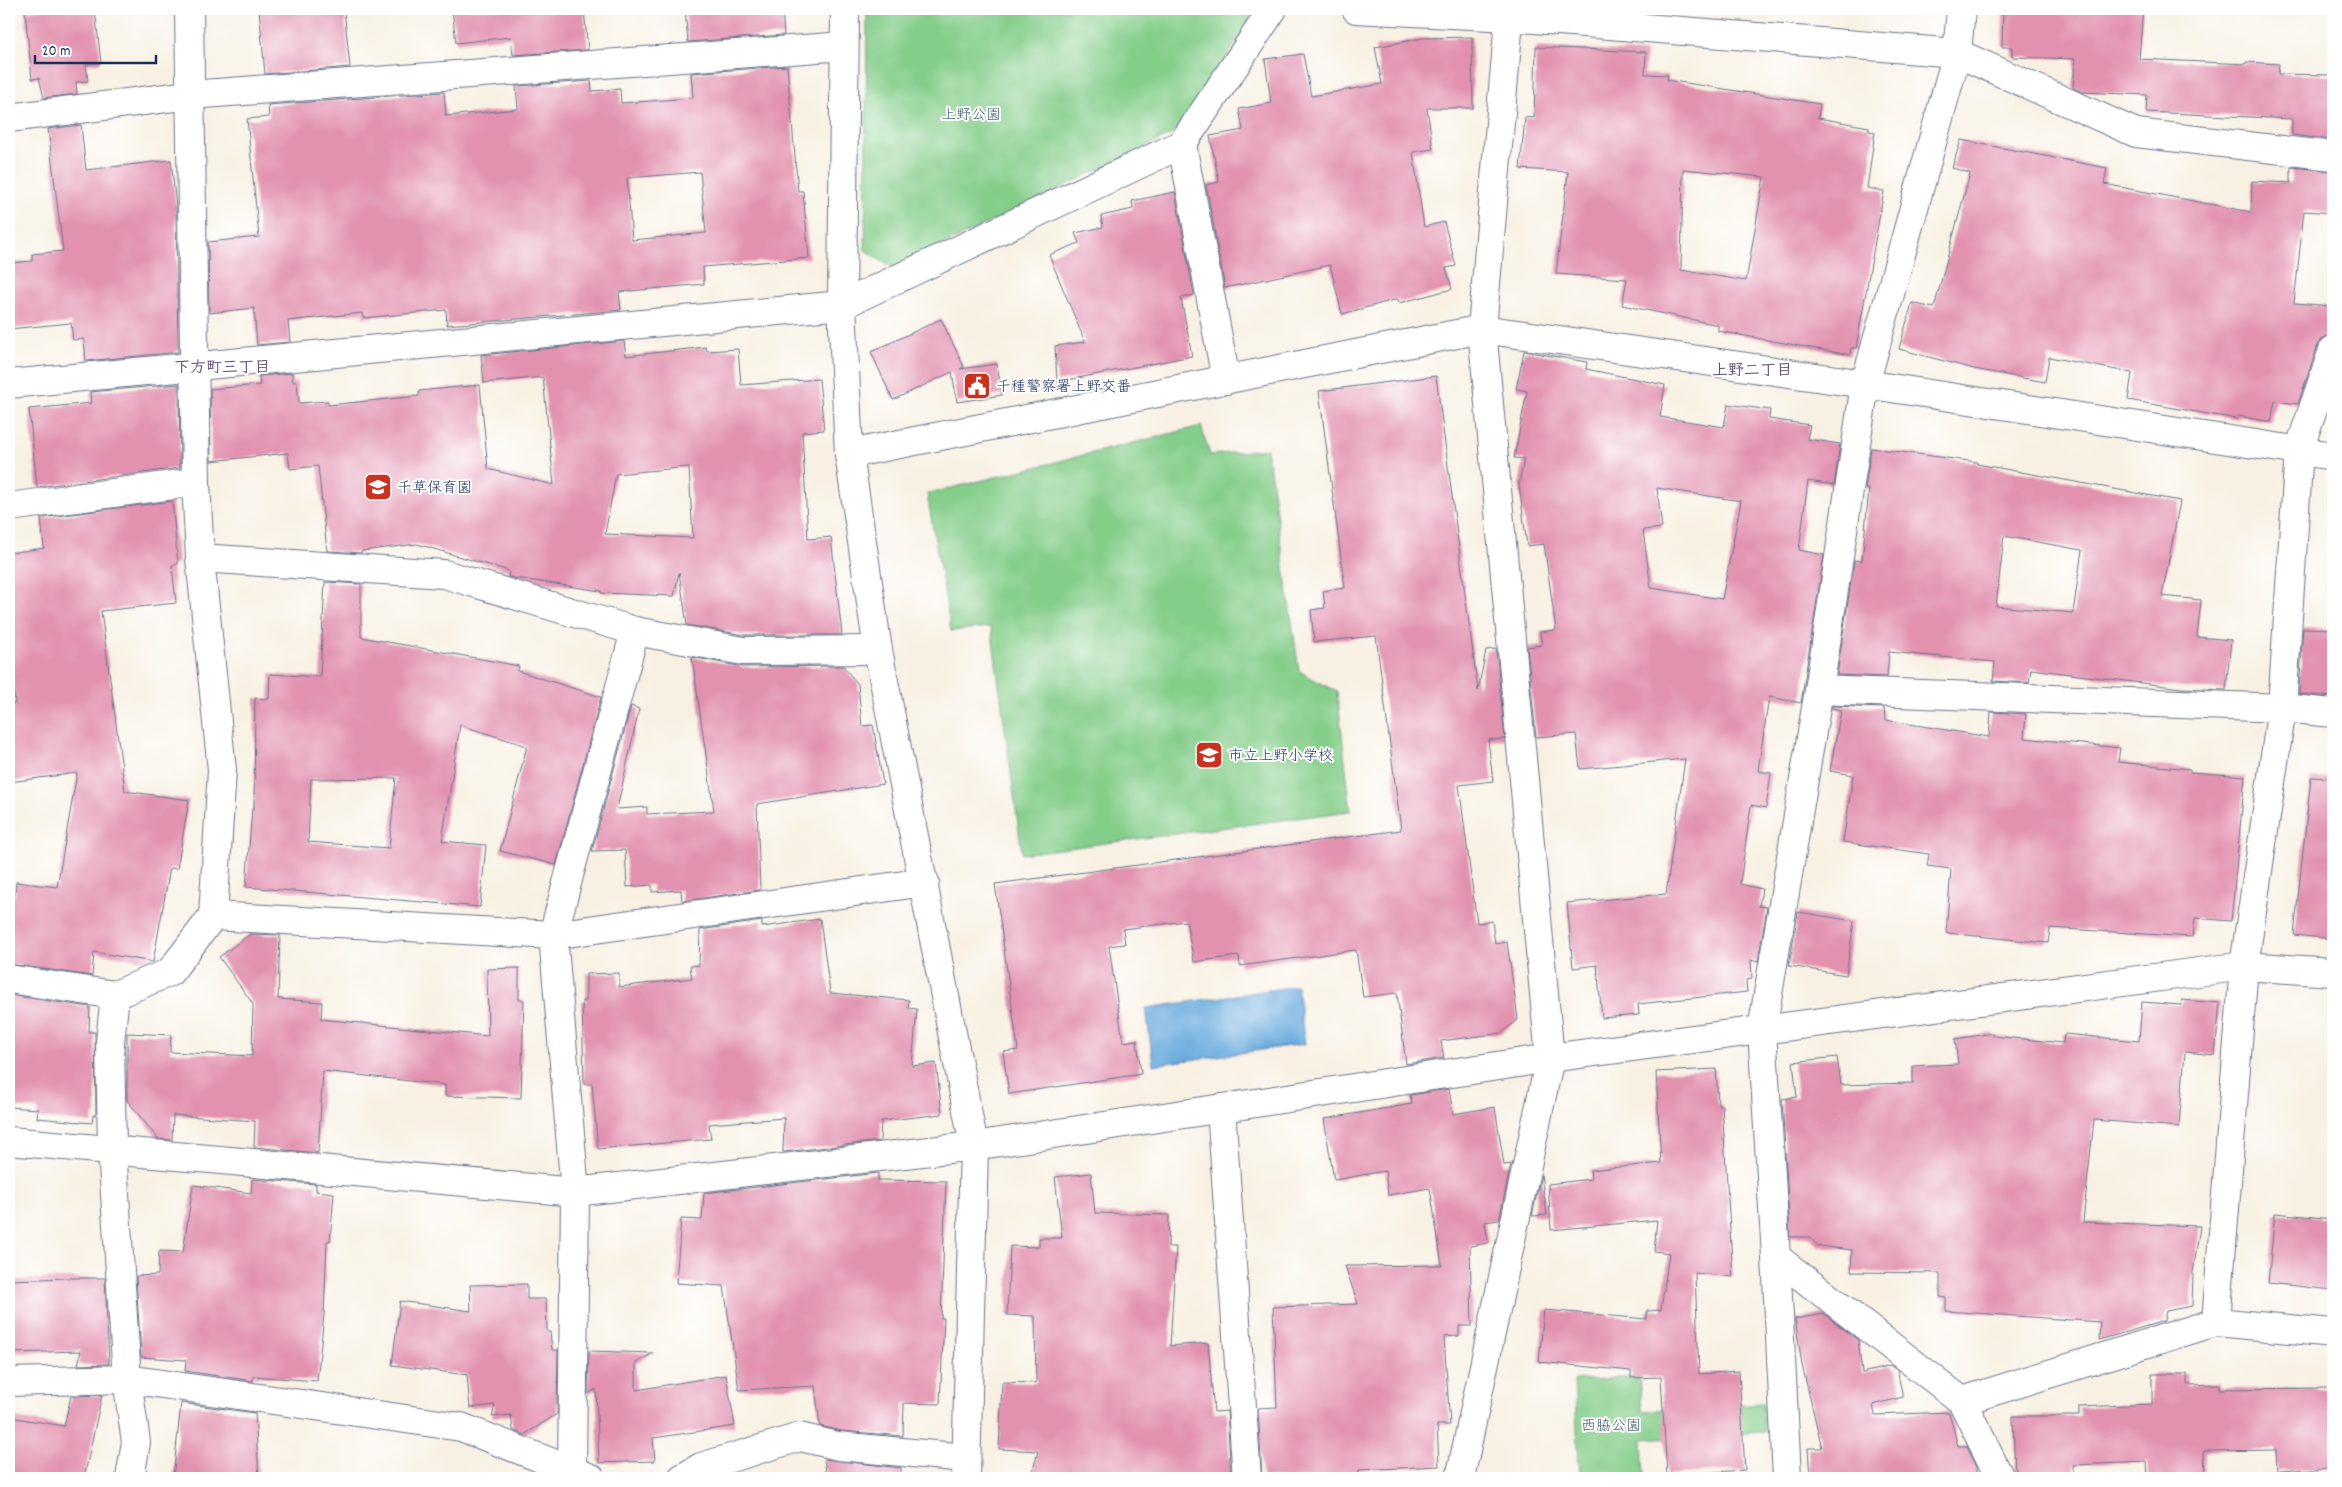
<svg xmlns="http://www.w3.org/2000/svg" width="2342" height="1487" viewBox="0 0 2342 1487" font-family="Dekko,'Klee One',sans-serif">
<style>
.green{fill:#85ce8a;stroke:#507e74}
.water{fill:#6aabde;stroke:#426d9e}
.building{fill:#e291af;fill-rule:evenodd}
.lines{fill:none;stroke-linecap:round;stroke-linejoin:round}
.street-casing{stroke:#68738d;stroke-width:30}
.secondary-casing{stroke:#68738d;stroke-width:30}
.street{stroke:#fff;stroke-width:28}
.secondary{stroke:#fff;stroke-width:28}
.labels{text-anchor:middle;stroke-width:4;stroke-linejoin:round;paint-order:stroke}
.park-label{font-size:15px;fill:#3b5f6b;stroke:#fff}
.poi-label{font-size:15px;fill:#1b2f5e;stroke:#fff;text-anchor:start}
.neighbourhood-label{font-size:16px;font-weight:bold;fill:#61517a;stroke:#fff}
</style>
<rect width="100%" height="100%" fill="#fff"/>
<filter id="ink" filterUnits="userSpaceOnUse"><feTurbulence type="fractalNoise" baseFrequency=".02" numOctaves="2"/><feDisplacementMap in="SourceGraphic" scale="10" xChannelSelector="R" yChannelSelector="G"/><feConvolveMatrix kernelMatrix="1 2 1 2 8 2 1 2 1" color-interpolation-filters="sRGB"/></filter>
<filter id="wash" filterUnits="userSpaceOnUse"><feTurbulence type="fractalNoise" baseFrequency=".0096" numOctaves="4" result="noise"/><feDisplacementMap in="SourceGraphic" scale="20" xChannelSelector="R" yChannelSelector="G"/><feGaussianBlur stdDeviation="1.12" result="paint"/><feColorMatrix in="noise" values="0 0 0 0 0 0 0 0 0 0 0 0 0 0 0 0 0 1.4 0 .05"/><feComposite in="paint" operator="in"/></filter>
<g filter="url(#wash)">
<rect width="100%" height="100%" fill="#f8f1e3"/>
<g class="green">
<polygon points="867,9 1257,9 1182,129 894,269 865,250"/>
<polygon points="1201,426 1210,455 1267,449 1299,671 1337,692 1351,811 1022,854 991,627 951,631 927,494"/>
<polygon points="1639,1376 1642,1411 1763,1403 1765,1432 1642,1439 1644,1478 1580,1478 1574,1381"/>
</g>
<polygon class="water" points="1297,986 1305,1044 1153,1065 1146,1008"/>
<g id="blocks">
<g class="building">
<polygon points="45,9 95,9 101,63 86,64 88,81 76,82 77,94 44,98 39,78 32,79 25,11"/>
<polygon points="259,9 344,9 350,67 265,74"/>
<polygon points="452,9 584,9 588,50 513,55 511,37 456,43"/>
<polygon points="685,9 782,9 784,35 688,42"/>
<polygon points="2003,9 2143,9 2139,59 2246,64 2246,62 2279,64 2278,74 2333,75 2333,140 2292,135 2292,119 2146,112 2147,95 2082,92 2073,88 2075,59 2012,57 2012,47 2002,47"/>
<polygon points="1472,37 1473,108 1427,108 1433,149 1413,152 1424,227 1444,222 1456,266 1446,268 1452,289 1399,303 1398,299 1342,314 1330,265 1225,288 1206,185 1219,182 1210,136 1243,130 1239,109 1271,103 1265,59 1303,54 1311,96 1382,84 1375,47 1423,38"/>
<path d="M 1536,47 L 1646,52 L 1645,74 L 1668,75 L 1667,80 L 1820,104 L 1818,118 L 1869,127 L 1869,131 L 1875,132 L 1867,188 L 1884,191 L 1856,348 L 1851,348 L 1850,355 L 1718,331 L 1718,325 L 1622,305 L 1627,279 L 1556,274 L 1568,172 L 1520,169 L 1525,117 L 1534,118 ZM 1683,169 L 1764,177 L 1746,281 L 1681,270 Z"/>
<path d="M 787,66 L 798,191 L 803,191 L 809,258 L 703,267 L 704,284 L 619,292 L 621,310 L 447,325 L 446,310 L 363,318 L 362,313 L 288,321 L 290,342 L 257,345 L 254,308 L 209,313 L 208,242 L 259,237 L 247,119 L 269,117 L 268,105 L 444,92 L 446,116 L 518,109 L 516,86 L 591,81 L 592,91 L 620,89 L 621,103 L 693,98 L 691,73 ZM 700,172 L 706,233 L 632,240 L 627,178 Z"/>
<polygon points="81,125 86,170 171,160 176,206 178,352 86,361 84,339 73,340 71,323 9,329 9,263 32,261 32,254 63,251 48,129"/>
<polygon points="1961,140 2107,168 2104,184 2251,212 2252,181 2291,183 2291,167 2333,171 2333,213 2304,211 2294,303 2333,306 2333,335 2323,338 2318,345 2298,404 2275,401 2271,422 2238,416 2237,419 2128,400 2132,373 2049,357 2045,382 1974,369 1899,349 1912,303 1934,308 1970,173 1952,168"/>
<polygon points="1175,192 1194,295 1181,298 1192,356 1057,382 1055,346 1085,342 1049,255 1079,243 1075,233 1103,227 1101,216 1133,209 1132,201"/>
<polygon points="941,319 964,367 960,369 997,364 1002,395 957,402 952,372 893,400 871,352"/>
<path d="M 624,341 L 626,356 L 706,347 L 707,351 L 738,349 L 741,385 L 819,379 L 824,430 L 802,432 L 808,539 L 831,537 L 842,635 L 744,635 L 687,625 L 679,572 L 674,596 L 601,593 L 601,591 L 508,577 L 509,571 L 417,544 L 362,551 L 361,553 L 327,551 L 318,466 L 290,469 L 288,453 L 211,461 L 210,389 L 260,385 L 259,376 L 292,373 L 293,382 L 297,382 L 299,403 L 328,401 L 328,405 L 419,396 L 419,391 L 480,385 L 488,469 L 554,485 L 543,377 L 484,383 L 481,355 ZM 689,467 L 693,538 L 605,534 L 616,474 Z"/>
<path d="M 1524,351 L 1587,362 L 1586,369 L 1665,385 L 1660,417 L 1724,427 L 1728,404 L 1770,410 L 1769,419 L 1810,425 L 1807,439 L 1840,444 L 1834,485 L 1808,481 L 1799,550 L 1824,555 L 1801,703 L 1769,697 L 1758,771 L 1771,773 L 1766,808 L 1751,805 L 1740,884 L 1762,889 L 1759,906 L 1767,907 L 1758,962 L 1751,960 L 1752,979 L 1746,980 L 1747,992 L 1638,1004 L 1639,1015 L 1602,1018 L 1597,965 L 1573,968 L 1567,903 L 1666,894 L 1685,759 L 1580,769 L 1576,734 L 1536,737 L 1527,647 L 1542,645 L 1540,632 L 1556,630 L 1544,544 L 1527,546 L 1519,484 L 1524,459 L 1514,458 L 1527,391 L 1516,389 ZM 1657,488 L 1741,501 L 1722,599 L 1651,588 L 1643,530 L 1662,528 Z"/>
<polygon points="1436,376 1478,691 1486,650 1496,649 1505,739 1488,740 1493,781 1459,785 1477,923 1492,921 1495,944 1507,942 1518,1019 1502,1033 1441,1041 1444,1058 1406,1064 1397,993 1363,997 1356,950 1240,966 1239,956 1194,962 1186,921 1123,929 1125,944 1109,946 1123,1042 1137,1040 1141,1074 1009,1094 1003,1052 1018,1050 995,884 1401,830 1376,636 1314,642 1311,610 1325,608 1323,591 1345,588 1319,391"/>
<polygon points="179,384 180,468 37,487 29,409 91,403 90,392"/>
<path d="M 1871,448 L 1977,462 L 1977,464 L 2180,501 L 2162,596 L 2201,600 L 2197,637 L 2231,640 L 2226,690 L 2181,688 L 2031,669 L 2029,683 L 1993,681 L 1995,662 L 1889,652 L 1887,677 L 1837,675 L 1854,560 L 1862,561 L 1869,489 L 1865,489 ZM 2004,536 L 2082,550 L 2073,613 L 1996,606 Z"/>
<polygon points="172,501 178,564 172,565 176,603 101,611 125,791 189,800 177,869 170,868 153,962 94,952 92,976 9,964 9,894 15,895 16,882 57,887 77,773 9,782 9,704 15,703 9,648 9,553 44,548 41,518"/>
<path d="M 325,582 L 361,584 L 361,637 L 519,666 L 518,671 L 601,697 L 556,865 L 500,851 L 527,746 L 460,725 L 442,841 L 486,845 L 480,907 L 246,887 L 252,808 L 254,809 L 255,698 L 269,699 L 270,674 L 320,677 ZM 396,778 L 389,848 L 308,842 L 311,779 Z"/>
<polygon points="2303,628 2333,629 2333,697 2299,694"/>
<polygon points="692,657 743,667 844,666 845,669 858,684 862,726 873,725 883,784 757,804 760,890 682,901 681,890 652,892 652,885 627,887 625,850 592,851 631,706 639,709 617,809 647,807 647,814 714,811"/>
<polygon points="1832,706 1884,708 1885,720 1989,737 1991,712 2026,714 2024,738 2120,748 2118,762 2190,769 2190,772 2245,776 2231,921 2195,918 2193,937 2050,928 2048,943 1946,933 1951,869 1927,866 1929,854 1843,842 1853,775 1830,771 1841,710 1832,708"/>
<polygon points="2311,777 2333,778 2333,939 2294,935"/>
<polygon points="1798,912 1854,921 1846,975 1789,966"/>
<polygon points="820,919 830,993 909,1000 908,1008 917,1009 912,1066 936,1063 942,1114 881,1121 880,1141 783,1152 784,1118 709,1124 711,1139 598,1149 592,1084 584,1084 582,1001 586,1001 586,974 619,973 619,987 692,978 690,966 699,965 700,930 762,921 762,927"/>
<polygon points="250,934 280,935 278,999 322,1002 321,1019 488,1036 487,969 519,968 519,1000 524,1000 521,1098 445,1096 445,1085 323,1071 318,1153 254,1147 255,1121 173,1115 172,1140 158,1139 127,1100 127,1033 171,1035 170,1052 252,1056 253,1004 219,957"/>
<polygon points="9,995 90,1007 89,1032 95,1032 96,1115 93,1115 92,1123 37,1118 38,1109 9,1107"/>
<polygon points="2182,1000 2220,1003 2215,1055 2185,1052 2179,1127 2094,1120 2083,1222 2200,1226 2193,1273 2192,1306 2166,1311 2164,1321 2099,1340 2100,1322 1946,1311 1946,1298 1940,1297 1940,1273 1851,1272 1852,1250 1818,1246 1810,1237 1790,1237 1782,1099 1797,1097 1793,1062 1837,1057 1841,1085 1913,1083 1913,1066 1958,1064 1955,1039 1993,1033 1993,1036 2063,1043 2064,1034 2139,1041 2142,1002 2181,1005"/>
<polygon points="1716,1069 1718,1105 1722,1105 1733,1277 1695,1273 1699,1374 1739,1371 1745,1470 1667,1475 1661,1377 1631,1378 1631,1371 1539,1362 1544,1310 1647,1319 1647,1311 1661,1310 1669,1253 1654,1251 1657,1220 1551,1230 1548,1184 1591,1179 1590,1170 1661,1163 1656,1072"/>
<polygon points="1449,1089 1453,1114 1495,1107 1504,1165 1511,1164 1499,1220 1485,1222 1488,1243 1470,1246 1472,1326 1459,1326 1459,1336 1444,1337 1450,1425 1437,1425 1439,1466 1359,1470 1359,1477 1338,1478 1262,1478 1258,1408 1277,1407 1273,1307 1358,1304 1345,1266 1442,1265 1430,1188 1388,1195 1385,1171 1334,1180 1324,1119 1412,1104 1410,1095"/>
<polygon points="878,1173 878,1180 946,1181 941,1318 944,1318 940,1404 904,1403 903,1436 841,1431 820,1426 815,1386 739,1390 724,1286 676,1283 681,1219 702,1220 704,1193"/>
<polygon points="1091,1173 1095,1213 1169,1215 1168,1247 1176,1247 1170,1346 1208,1343 1214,1412 1227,1411 1231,1478 1031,1478 1038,1451 999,1449 1002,1382 1036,1383 1035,1316 1007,1315 1010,1246 1039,1247 1039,1238 1062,1238 1055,1177"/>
<polygon points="1541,1175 1547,1215 1532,1216"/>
<polygon points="252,1179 316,1184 316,1191 334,1193 330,1241 327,1241 324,1315 317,1381 253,1376 253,1381 185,1371 186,1360 141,1357 136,1276 158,1275 159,1251 183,1252 193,1185 251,1193"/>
<polygon points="2275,1213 2333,1219 2333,1290 2268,1283"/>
<polygon points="68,1278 105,1278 109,1364 78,1365 81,1351 9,1353 9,1280"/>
<polygon points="527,1284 527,1299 546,1299 547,1332 550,1332 552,1350 558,1350 557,1414 524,1435 513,1430 511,1415 492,1417 495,1405 470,1408 467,1375 392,1365 400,1301 471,1311 470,1285"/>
<polygon points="1824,1314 1858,1340 1862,1373 1891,1366 1897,1370 1903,1397 1873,1405 1875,1415 1949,1412 1958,1446 1967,1446 1977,1466 1977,1478 1810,1478 1808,1448 1822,1448 1802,1365 1795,1319"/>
<polygon points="589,1351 653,1353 636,1363 636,1390 726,1375 735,1426 653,1438 655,1461 599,1463 596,1389 588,1394"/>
<polygon points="2152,1374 2187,1374 2187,1385 2219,1384 2219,1389 2333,1388 2333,1468 2277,1471 2276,1450 2204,1451 2205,1478 2148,1478 2147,1462 2073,1465 2073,1474 2015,1475 2013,1416 2079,1416 2079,1407 2152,1404"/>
<polygon points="102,1395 84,1478 9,1478 9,1417 64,1426 71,1396"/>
<polygon points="181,1403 255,1413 259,1478 173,1478"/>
<polygon points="824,1459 901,1468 901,1478 827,1478"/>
</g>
</g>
</g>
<g filter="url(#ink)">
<use href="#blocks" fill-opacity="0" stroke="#68738d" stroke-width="1"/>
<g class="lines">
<g class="street-casing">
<g id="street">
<polyline points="1356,9 1509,17 1957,53 2136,133 2333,156"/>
<polyline points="9,118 190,95 844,46"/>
<polyline points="1182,144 1226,380"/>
<polyline points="9,384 842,305 1182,144 1273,9"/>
<polyline points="849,454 1482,329 1865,384 2333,456"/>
<polyline points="9,507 196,482"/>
<polyline points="200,558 444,574 635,631 743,651 878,650"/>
<polyline points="1819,690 2282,708 2333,713"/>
<polyline points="213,916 553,935 925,882"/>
<polyline points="9,979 115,995"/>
<polyline points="1221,1108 1247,1478"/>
<polyline points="9,1141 575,1192 974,1146 1550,1058 2244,966 2333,972"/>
<polyline points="1776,1257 1962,1401 2000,1478"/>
<polyline points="2216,1322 2333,1333"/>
<polyline points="9,1382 127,1379 461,1427 591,1478"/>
<polyline points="1962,1401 2216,1322 2244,966 2282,708 2299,450 2333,350"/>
<polyline points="130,1478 136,1442 127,1379 112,1148 110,1042 115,995 170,972 213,916 222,770 200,558 196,482 189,9"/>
<polyline points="570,1478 572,1471 575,1192 553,935 635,631"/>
<polyline points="682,1478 701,1467 800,1437 838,1446 966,1458"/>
<polyline points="1460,1478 1550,1058 1482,329 1510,9"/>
<polyline points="1787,1478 1776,1257 1762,1030 1819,690 1865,384 1957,53 1961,9"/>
</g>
</g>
<g class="secondary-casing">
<polyline id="secondary" points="845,9 842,305 849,454 878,650 974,1146 966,1478"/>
</g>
<use href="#street" class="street"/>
<use href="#secondary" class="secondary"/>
</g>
</g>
<defs>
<g id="civic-square" transform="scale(1.4375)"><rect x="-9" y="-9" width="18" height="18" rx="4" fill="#c8321e" stroke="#fff"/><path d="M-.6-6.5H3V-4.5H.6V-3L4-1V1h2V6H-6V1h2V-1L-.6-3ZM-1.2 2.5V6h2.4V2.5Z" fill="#fff"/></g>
<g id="school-square" transform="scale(1.4375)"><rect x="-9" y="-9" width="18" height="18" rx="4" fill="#c8321e" stroke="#fff"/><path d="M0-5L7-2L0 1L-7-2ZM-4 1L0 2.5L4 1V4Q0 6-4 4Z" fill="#fff"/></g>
</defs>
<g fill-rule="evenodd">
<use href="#civic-square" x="977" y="386"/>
<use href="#school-square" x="378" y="487"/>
<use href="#school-square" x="1209" y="755"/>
</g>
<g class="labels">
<g class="park-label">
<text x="971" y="119">上野公園</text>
<text x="1611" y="1430">西脇公園</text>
</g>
<g class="poi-label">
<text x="996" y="391">千種警察署上野交番</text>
<text x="397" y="492">千草保育園</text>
<text x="1228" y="760">市立上野小学校</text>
</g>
<g class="neighbourhood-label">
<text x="222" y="372">下方町三丁目</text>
<text x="1752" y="375">上野二丁目</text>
</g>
</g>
<rect width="2342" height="1487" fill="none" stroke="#fff" stroke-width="30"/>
<path d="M35 55v8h121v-8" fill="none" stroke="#1b2f5e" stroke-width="2.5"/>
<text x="42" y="55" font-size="15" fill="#1b2f5e" stroke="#ffffff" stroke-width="4" paint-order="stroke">20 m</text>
</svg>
